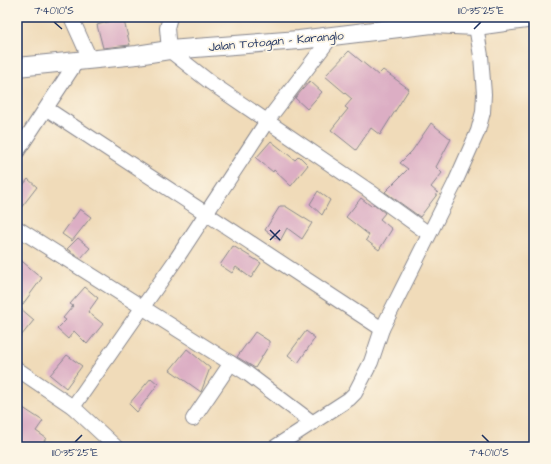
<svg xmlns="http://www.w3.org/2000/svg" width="551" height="464" viewBox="0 0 551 464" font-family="'Architects Daughter',sans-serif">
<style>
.building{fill:#dcaec4}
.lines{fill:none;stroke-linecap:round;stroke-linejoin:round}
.minor-casing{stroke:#86858c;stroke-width:16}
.major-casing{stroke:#86858c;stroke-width:20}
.minor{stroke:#fff;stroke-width:14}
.major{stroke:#fff;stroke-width:18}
.ticks{fill:none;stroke:#1b2f5e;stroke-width:1.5}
.labels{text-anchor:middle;stroke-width:3.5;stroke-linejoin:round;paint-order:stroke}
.street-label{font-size:12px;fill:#1b2f5e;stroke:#fcf5e5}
.neatline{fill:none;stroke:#1b2f5e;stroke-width:1.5}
.ticks-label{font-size:10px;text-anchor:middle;fill:#1b2f5e}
</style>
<rect width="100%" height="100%" fill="#fcf5e5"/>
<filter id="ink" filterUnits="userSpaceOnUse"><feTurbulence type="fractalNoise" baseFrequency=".025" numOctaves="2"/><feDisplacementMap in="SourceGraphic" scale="8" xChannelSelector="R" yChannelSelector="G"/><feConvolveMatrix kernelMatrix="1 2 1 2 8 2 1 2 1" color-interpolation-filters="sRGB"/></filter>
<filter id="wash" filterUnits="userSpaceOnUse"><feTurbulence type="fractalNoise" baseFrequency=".012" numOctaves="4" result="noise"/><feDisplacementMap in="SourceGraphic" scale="16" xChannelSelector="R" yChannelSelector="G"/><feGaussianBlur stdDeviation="0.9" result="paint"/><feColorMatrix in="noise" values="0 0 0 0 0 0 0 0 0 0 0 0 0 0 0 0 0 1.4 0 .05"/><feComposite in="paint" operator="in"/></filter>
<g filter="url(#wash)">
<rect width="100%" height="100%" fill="#f0dbb9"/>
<g id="blocks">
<g class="building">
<polygon points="123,17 130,45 103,48 97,25"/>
<polygon points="349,51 378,75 383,70 409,89 380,135 371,128 356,150 331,130 348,109 345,107 352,99 325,76"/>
<polygon points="310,81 322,92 307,109 295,98"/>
<polygon points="431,123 451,139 436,167 442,173 431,187 438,193 420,217 385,192 408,169 400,163 412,151"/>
<polygon points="271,141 295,160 299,156 308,165 291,186 274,170 273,172 256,158"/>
<polygon points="28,179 37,187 17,213 17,193"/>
<polygon points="318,191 330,200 322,215 310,204"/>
<polygon points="361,198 371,206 374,204 385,213 380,219 392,229 379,250 366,240 369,235 346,217"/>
<polygon points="280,206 285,206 312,223 302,239 287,228 280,241 265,230"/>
<polygon points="80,209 91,217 72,241 62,234"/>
<polygon points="78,238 90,248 81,258 67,249"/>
<polygon points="233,246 261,263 251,278 236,267 232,273 220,265"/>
<polygon points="17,257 42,278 20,308 34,320 17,341"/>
<polygon points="85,287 98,298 88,312 103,324 87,344 74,331 68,339 57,329 66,320 63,318 73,306 70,304"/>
<polygon points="306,331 315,338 298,363 288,355"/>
<polygon points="255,332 269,341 269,345 255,368 237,357"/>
<polygon points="187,349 210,368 201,392 170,370"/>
<polygon points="67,355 82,366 66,388 50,375"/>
<polygon points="151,378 158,384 137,412 129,404"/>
<polygon points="17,404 43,421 36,431 46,438 40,447 17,447"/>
</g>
</g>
</g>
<g filter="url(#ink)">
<use href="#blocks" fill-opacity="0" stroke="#86858c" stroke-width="1"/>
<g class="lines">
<g class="minor-casing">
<g id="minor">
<polyline points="71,17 90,59"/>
<polyline points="170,17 167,28 169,50 211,83 368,190 429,234"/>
<polyline points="47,109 382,329"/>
<polyline points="17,152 77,61"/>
<polyline points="17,228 248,374 313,423"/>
<polyline points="17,369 73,407 116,447"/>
<polyline points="73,407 177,258 267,121 332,36"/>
<polyline points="193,419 231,363"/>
<polyline points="275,447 349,399 355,393 371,362 382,329 454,185 478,131 483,112 484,94 481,56 476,26"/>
</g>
</g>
<g class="major-casing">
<polyline id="major" points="17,67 137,55 169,50 299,40 432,24 476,26 534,18"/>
</g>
<use href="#minor" class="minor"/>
<use href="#major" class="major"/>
</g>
</g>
<path class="ticks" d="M 54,22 L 62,29M 474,29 L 481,22M 270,230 L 280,240M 270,240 L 280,230M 482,435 L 489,442M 75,442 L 82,435"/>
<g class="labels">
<g class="street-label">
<text transform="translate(276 41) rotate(-5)" y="4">Jalan Totogan - Karanglo</text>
</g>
</g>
<rect width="551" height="464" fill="none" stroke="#fcf5e5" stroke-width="44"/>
<rect x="22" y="22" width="507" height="420" class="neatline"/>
<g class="ticks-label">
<text x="54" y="14">7°40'10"S</text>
<text x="481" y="14">110°35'25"E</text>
<text x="75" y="456">110°35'25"E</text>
<text x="489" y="456">7°40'10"S</text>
</g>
</svg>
